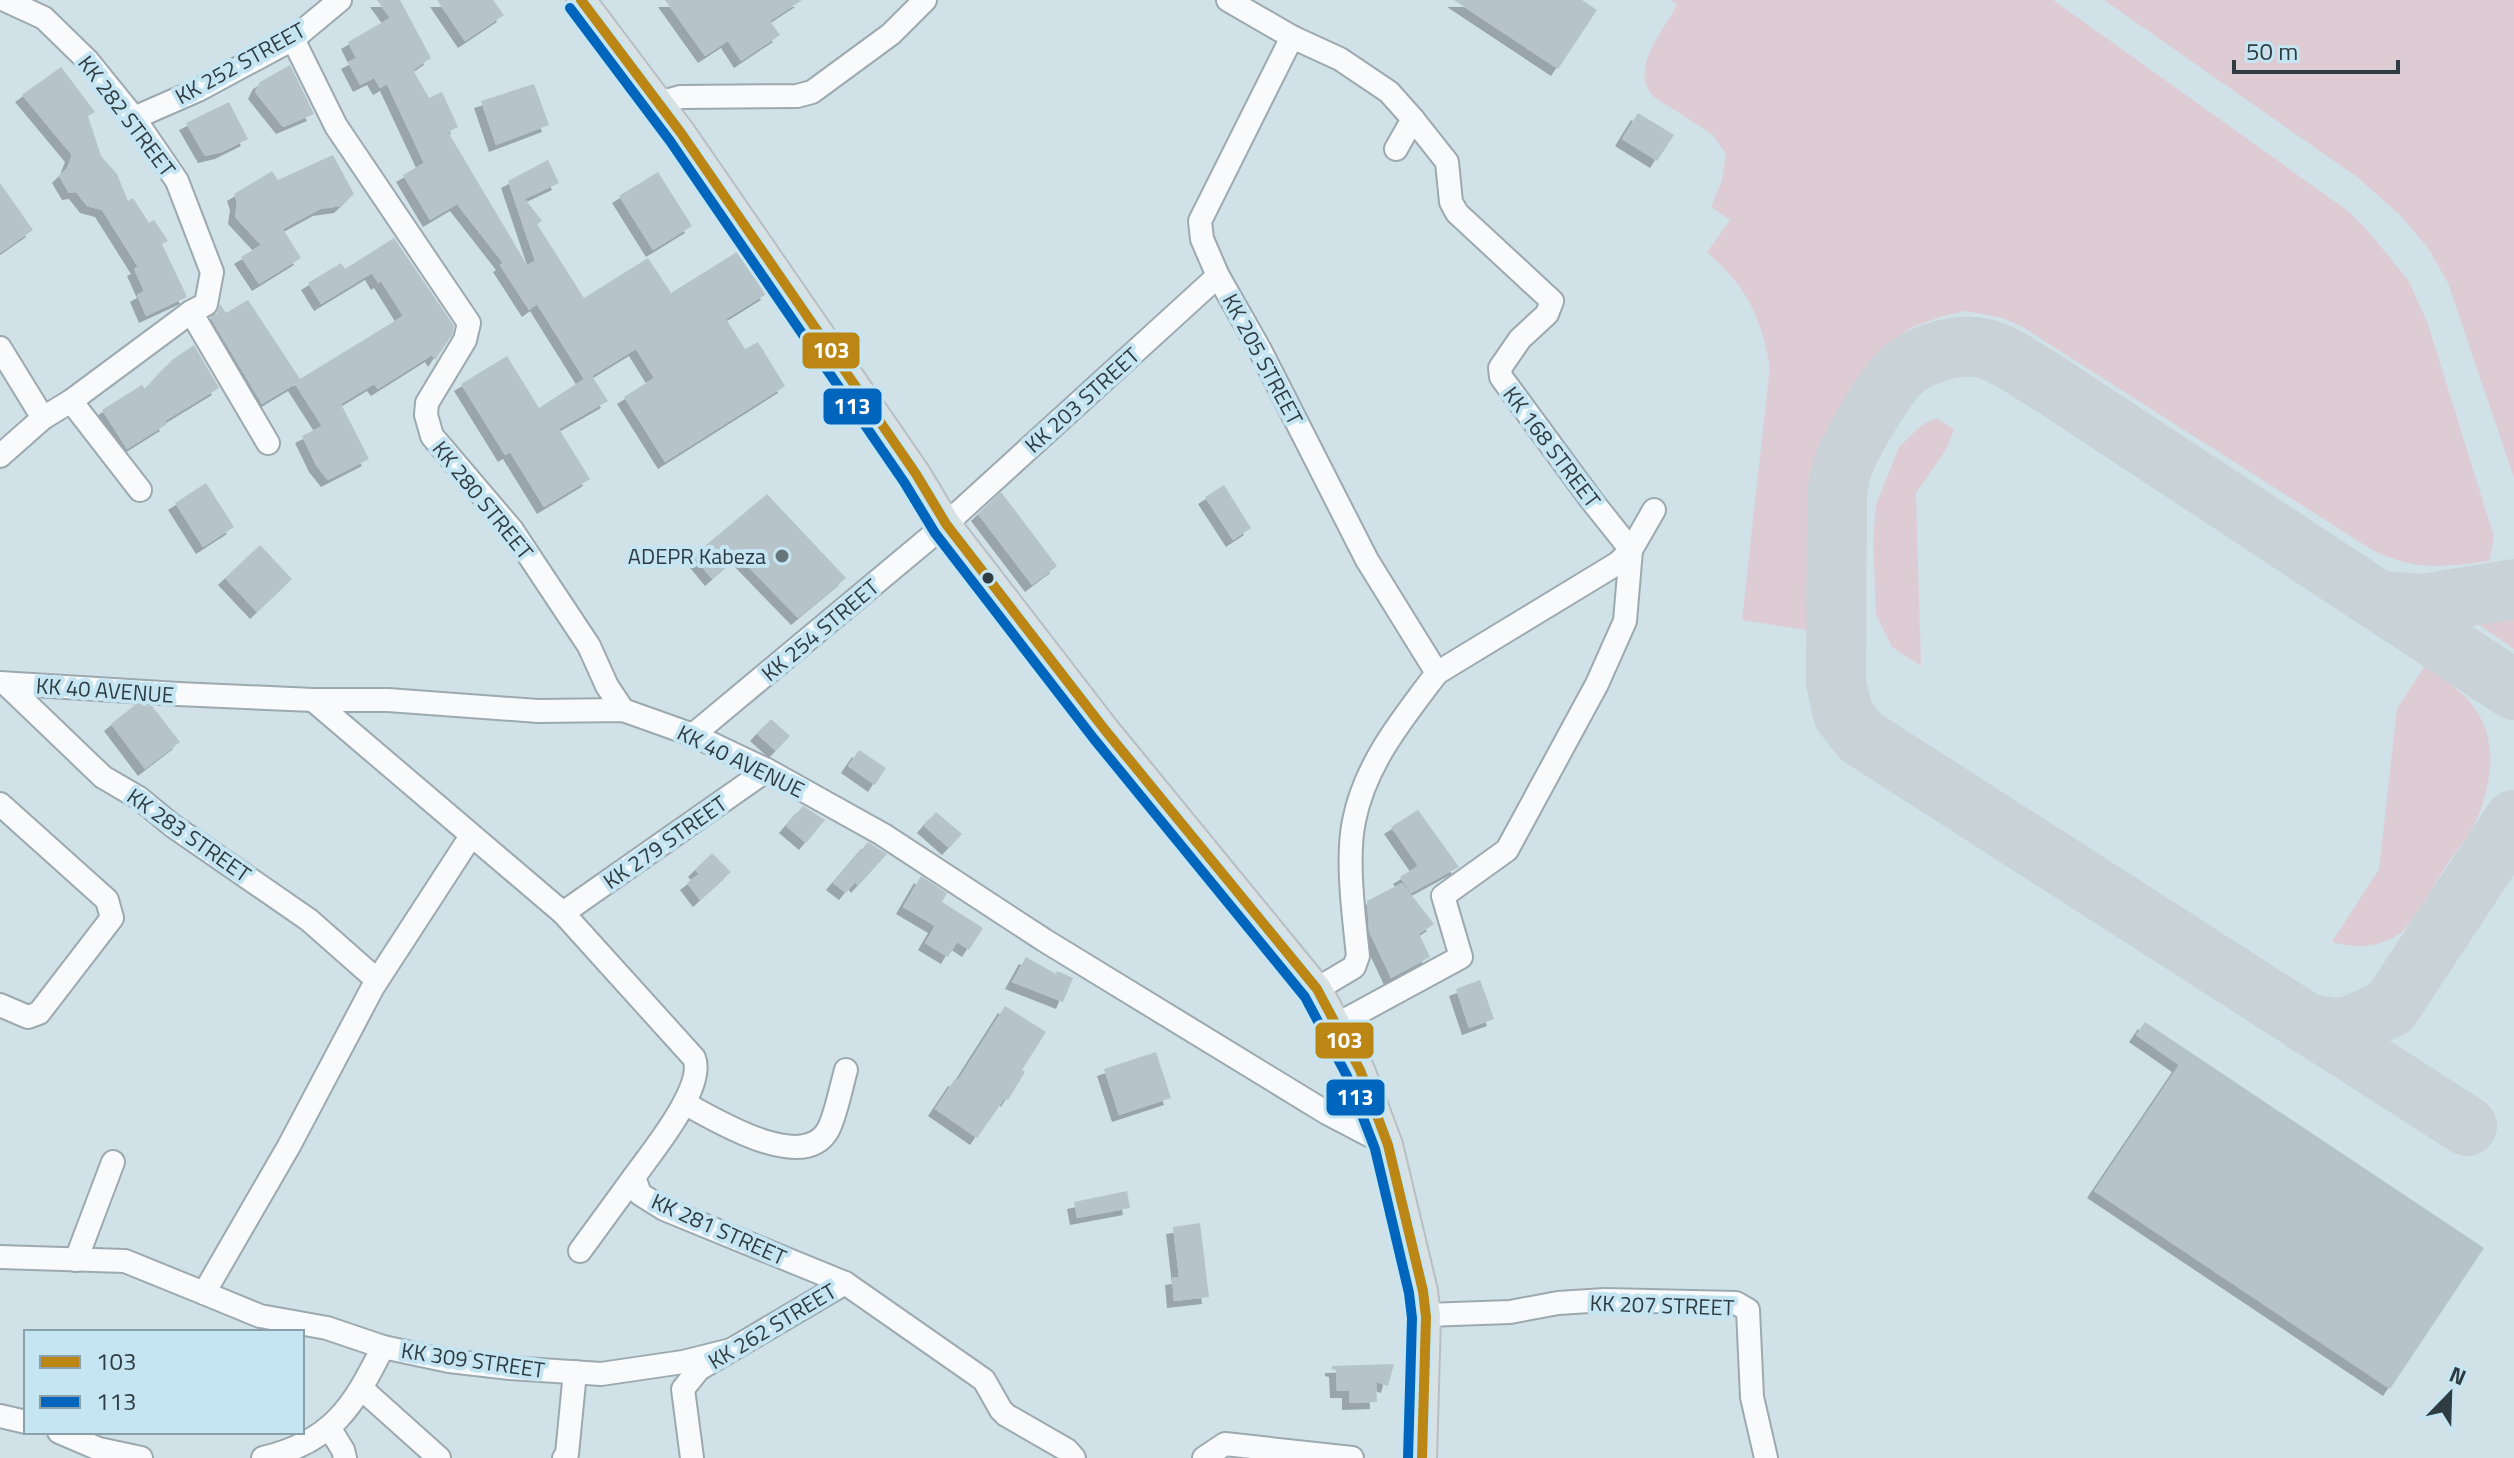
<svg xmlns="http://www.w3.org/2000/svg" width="2514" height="1458" viewBox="0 0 2514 1458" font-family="'Titillium Web',sans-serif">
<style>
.green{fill:#deccd5}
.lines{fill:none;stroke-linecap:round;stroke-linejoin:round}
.taxiway{stroke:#c8d2d7;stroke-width:60}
.building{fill:#b6c3c9;filter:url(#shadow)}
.minor-casing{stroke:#9ca9af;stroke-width:26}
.major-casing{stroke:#b6bfc3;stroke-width:32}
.minor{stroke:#f8fafc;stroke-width:22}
.major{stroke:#d8e2e5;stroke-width:28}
.bus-1-casing{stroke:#c6e5f2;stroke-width:16}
.bus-2-casing{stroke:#c6e5f2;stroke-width:16}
.bus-1{stroke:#bb8614;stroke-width:10}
.bus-2{stroke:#0065bd;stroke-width:10}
.poi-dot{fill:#67767b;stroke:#c6e5f2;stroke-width:3}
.bus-dot{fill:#2f3c41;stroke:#c6e5f2;stroke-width:3}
.labels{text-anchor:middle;stroke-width:8;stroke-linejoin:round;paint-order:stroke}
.street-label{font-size:22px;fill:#2f3c41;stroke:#c6e5f2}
.poi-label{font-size:22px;fill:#2f3c41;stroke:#c6e5f2;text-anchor:end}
.line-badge{stroke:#c6e5f2;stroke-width:3}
.badge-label{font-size:22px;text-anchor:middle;font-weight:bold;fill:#fff}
</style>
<defs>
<filter id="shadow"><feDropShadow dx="-7" dy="7" stdDeviation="0" flood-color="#0004"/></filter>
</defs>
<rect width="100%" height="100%" fill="#d0e1e8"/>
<g class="green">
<path d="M 1671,0 L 2053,0 L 2348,211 L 2367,230 L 2408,280 L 2427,321 L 2494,537 L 2489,561 C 2444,567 2417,571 2374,551 L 2021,326 L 2002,318 L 1966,311 L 1943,316 L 1912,327 L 1888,345 L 1830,427 L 1818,447 L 1814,473 L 1812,631 L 1742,620 L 1770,366 C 1760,315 1747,287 1707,252 L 1730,220 L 1711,207 L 1722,180 L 1726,154 L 1712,134 L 1654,97 C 1628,70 1663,31 1677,5 Z"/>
<polygon points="2104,0 2514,0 2514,478 2448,283 2428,248 2399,214 2357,177"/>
<polygon points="1936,418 1954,429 1946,450 1916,493 1921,666 1892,647 1876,615 1873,539 1876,505 1899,447 1922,425"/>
<polygon points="2514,617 2514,649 2475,622"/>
<path d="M 2424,667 C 2485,700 2504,741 2481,809 C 2475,829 2457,849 2446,866 C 2432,888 2419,913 2402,932 C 2380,948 2358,949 2332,942 L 2379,869 L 2397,709 Z"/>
</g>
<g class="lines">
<g class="taxiway">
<polyline points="2383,601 2422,604 2514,589"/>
<polyline points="2305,1023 2336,1028 2350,1026 2390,1008 2514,820"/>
<path d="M 2467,1126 L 1861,737 L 1843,714 L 1836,683 L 1837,496 C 1838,486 1839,475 1843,466 C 1851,444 1887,381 1905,368 C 1926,352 1960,342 1986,349 C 2007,355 2026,370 2045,381 L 2514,690"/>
</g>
</g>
<g class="building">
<polygon points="377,0 400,0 431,58 413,70 429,98 442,92 458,127 448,132 527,265 535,261 508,181 548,160 559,183 525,199 542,221 537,224 584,298 648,258 671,293 740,250 768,293 726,319 745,349 758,342 785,386 665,462 624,397 654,378 636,349 592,376 608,401 559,429 590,479 544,507 510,452 505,455 461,384 507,356 539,408 584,379 537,304 529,310 500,265 503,263 457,204 430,220 403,175 424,163 387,84 380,88 374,78 360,85 348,62 356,58 348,42 390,18"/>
<polygon points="437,0 493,0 504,15 465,41"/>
<polygon points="665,0 802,0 770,21 780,35 741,61 728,41 705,56"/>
<polygon points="1454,0 1582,0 1597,10 1558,69"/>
<polygon points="290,65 314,114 283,127 255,92 260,82"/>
<polygon points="61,67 95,112 88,116 101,156 117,174 128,201 133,198 149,223 154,220 168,241 162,244 187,297 146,316 137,295 144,291 134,269 138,267 102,210 87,206 76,192 69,193 59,176 67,168 72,155 22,95"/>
<polygon points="534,84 549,125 496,145 481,101"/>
<polygon points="229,102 248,139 222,152 205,156 186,123"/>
<polygon points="1638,113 1674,135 1657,161 1622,139"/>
<polygon points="333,155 354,194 341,206 320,209 283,229 301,258 259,284 241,257 261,245 235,217 237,203 234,194 272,171 278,180"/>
<polygon points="658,172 692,226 653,250 619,196"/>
<polygon points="0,183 33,230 0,253"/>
<polygon points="394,238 454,326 452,335 435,360 432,355 378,389 374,384 341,404 369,459 328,480 316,465 302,436 322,426 295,384 262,404 210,317 217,313 220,304 226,313 248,300 300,379 403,316 381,281 378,283 372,273 321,304 308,283 341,263 345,269"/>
<polygon points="194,345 219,388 165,421 167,424 127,449 102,410 142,385 145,389 172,360"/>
<polygon points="206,483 234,527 203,547 175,503"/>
<polygon points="1224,485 1251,528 1233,540 1205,497"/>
<polygon points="1001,492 1057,566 1032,585 978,514"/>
<polygon points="767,494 846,578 798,618 738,556 712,579 693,556"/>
<polygon points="260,545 292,579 257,612 225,578"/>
<polygon points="135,705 152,706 180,742 145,769 111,724"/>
<polygon points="771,719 790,736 776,751 757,734"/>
<polygon points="859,750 886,768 875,785 848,766"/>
<polygon points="803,806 825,820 806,843 786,826"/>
<polygon points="1418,810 1459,867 1411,893 1400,877 1418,866 1391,827"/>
<polygon points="936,812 962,834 949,848 924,826"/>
<polygon points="868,842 887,854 858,886 855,882 846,893 833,883"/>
<polygon points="712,853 731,872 700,900 687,883 699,874 695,870"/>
<polygon points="921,876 947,893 942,902 983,928 969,950 957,942 948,957 925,943 935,926 903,907"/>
<polygon points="1402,883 1434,924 1419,934 1430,957 1391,978 1369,931 1367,901"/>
<polygon points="1026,957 1056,974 1057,971 1073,978 1063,1002 1012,982"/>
<polygon points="1480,980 1494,1019 1469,1028 1456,989"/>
<polygon points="1005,1006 1046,1032 1022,1070 1025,1072 1008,1100 1005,1098 977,1138 935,1109 955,1079 958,1080"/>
<polygon points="2145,1022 2484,1248 2390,1389 2094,1191 2179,1065 2136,1035"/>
<polygon points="1156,1052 1171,1098 1119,1115 1104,1069"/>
<polygon points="1127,1191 1130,1208 1077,1218 1074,1202"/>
<polygon points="1200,1223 1209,1297 1174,1301 1172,1278 1179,1277 1173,1227"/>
<polygon points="1394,1364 1388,1386 1376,1382 1377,1402 1349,1403 1349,1391 1337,1391 1336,1370 1332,1369 1332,1366"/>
</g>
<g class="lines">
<g class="minor-casing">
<g id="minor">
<polyline points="1228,0 1292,37 1340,59 1389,92 1413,119 1396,149"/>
<path d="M 1292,37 L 1200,221 L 1202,239 L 1218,276 L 1260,350 L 1367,560 L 1437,673 C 1403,718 1365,764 1354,821 C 1346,859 1354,917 1358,956 L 1354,967 L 1317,989"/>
<polyline points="293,39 336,126 469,323 465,340 427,403 426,415 432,436 512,530 589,646 607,686 623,710"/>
<polyline points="659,103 680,97 797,96 812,92 891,34 925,0"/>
<polyline points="134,118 198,90 293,39 340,0"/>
<polyline points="191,312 268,443"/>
<polyline points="0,348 43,418"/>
<polyline points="71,401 140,490"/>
<polyline points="0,456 43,418 71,401 191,312 206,304 212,272 177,181 134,118 87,60 44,18 5,0"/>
<polyline points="1437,673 1618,563 1631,550 1654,510"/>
<polyline points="0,683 178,694 313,700 388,700 538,711 623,710 693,735 767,770 882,834 1044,940 1327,1113 1388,1145"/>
<polyline points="6,684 103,777 139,798 173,826 309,920 377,980"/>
<path d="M 313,700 L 563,913 L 694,1058 C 706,1087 651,1153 634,1177 L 640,1194 L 664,1209 L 845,1283 L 984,1380 L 1001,1410 L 1006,1415 L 1067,1450 L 1074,1458"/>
<polyline points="693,735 946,524 1218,276"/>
<polyline points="0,804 107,900 112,918 39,1013 28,1017 0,1005"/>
<polyline points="563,913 767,770"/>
<polyline points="1336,1025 1461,957 1443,896 1507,850 1597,684 1625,621 1631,550 1592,501 1501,377 1500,368 1520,339 1547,314 1552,301 1457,213 1451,202 1447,162 1413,119"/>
<path d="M 686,1104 C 716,1120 803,1174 828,1130 C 836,1115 841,1087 846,1070"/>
<polyline points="580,1251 634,1177"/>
<polyline points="0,1257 125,1261 204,1293"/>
<polyline points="76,1260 113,1162"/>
<polyline points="1426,1315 1510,1312 1558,1303 1605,1300 1736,1303 1748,1310 1752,1397 1766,1458"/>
<polyline points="383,1347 327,1328 260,1316 204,1293 289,1146 373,987 471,836"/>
<polyline points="362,1389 439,1458"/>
<polyline points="0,1416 26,1422"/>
<polyline points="330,1429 343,1450 345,1458"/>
<polyline points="59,1432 99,1449 141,1458"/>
<path d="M 263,1458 C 332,1442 353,1407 383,1347 L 449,1361 L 510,1368 L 601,1374 L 683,1362 L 731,1350"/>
<polyline points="564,1458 567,1454 575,1372"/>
<polyline points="692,1458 683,1389 699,1369 845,1283"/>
<polyline points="1204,1458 1225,1444 1352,1458"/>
</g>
</g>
<g class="major-casing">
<polyline id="major" points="581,0 681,133 916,474 946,524 1105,730 1317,989 1360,1070 1388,1145 1423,1291 1426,1317 1422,1458"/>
</g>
<use href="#minor" class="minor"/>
<use href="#major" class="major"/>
<g class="bus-1-casing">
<polyline id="bus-1" points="581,0 681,133 916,474 946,524 1105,730 1317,989 1360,1070 1388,1145 1423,1291 1426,1317 1422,1458"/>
</g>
<g class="bus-2-casing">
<polyline id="bus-2" points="570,8 670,141 904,482 935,533 1094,739 1305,997 1347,1076 1375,1149 1409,1293 1412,1318 1408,1458"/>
</g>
<use href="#bus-1" class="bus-1"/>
<use href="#bus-2" class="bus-2"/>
</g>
<circle class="poi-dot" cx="782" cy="556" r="8"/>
<circle class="bus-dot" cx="988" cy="578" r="7"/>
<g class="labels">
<g class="street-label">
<text transform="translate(240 63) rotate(-29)" y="8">KK 252 STREET</text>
<text transform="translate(127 116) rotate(53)" y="8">KK 282 STREET</text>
<text transform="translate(1263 359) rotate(62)" y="8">KK 205 STREET</text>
<text transform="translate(1082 400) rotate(-42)" y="8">KK 203 STREET</text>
<text transform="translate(1552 447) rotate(53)" y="8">KK 168 STREET</text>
<text transform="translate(483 500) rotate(51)" y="8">KK 280 STREET</text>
<text transform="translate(820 630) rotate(-40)" y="8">KK 254 STREET</text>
<text transform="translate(105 690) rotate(4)" y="8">KK 40 AVENUE</text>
<text transform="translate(741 761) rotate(26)" y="8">KK 40 AVENUE</text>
<text transform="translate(189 835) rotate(35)" y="8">KK 283 STREET</text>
<text transform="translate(665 842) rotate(-35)" y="8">KK 279 STREET</text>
<text transform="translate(719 1229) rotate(24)" y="8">KK 281 STREET</text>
<text transform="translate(1662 1305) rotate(2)" y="8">KK 207 STREET</text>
<text transform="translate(772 1326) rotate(-31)" y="8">KK 262 STREET</text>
<text transform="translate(473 1360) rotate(8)" y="8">KK 309 STREET</text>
</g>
<g class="poi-label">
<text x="766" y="564">ADEPR Kabeza</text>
</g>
</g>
<g class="line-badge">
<rect x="801" y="331" width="60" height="39" rx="8" fill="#bb8614"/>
<rect x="822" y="387" width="61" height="39" rx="8" fill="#0065bd"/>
<rect x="1314" y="1021" width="61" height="39" rx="8" fill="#bb8614"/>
<rect x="1325" y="1078" width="61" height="39" rx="8" fill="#0065bd"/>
</g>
<g class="badge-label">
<text x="831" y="358">103</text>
<text x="852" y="414">113</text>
<text x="1344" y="1048">103</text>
<text x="1355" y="1105">113</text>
</g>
<rect x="24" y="1330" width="280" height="104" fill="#c6e5f2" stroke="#8aa1ab" stroke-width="2"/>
<rect x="40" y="1356" width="40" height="12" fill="#bb8614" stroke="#8aa1ab" stroke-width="2"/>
<text x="96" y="1370" font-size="24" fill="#2f3c41">103</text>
<rect x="40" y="1396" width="40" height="12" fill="#0065bd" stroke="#8aa1ab" stroke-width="2"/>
<text x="96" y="1410" font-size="24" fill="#2f3c41">113</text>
<g transform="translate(2450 1394) rotate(23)" stroke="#c6e5f2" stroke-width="6" paint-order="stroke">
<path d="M0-6L14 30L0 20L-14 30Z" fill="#2f3c41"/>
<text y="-12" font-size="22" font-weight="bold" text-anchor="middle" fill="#2f3c41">N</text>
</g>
<path d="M2234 60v12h164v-12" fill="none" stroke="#2f3c41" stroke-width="4"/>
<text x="2246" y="60" font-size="24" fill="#2f3c41" stroke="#c6e5f2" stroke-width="6" paint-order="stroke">50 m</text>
</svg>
